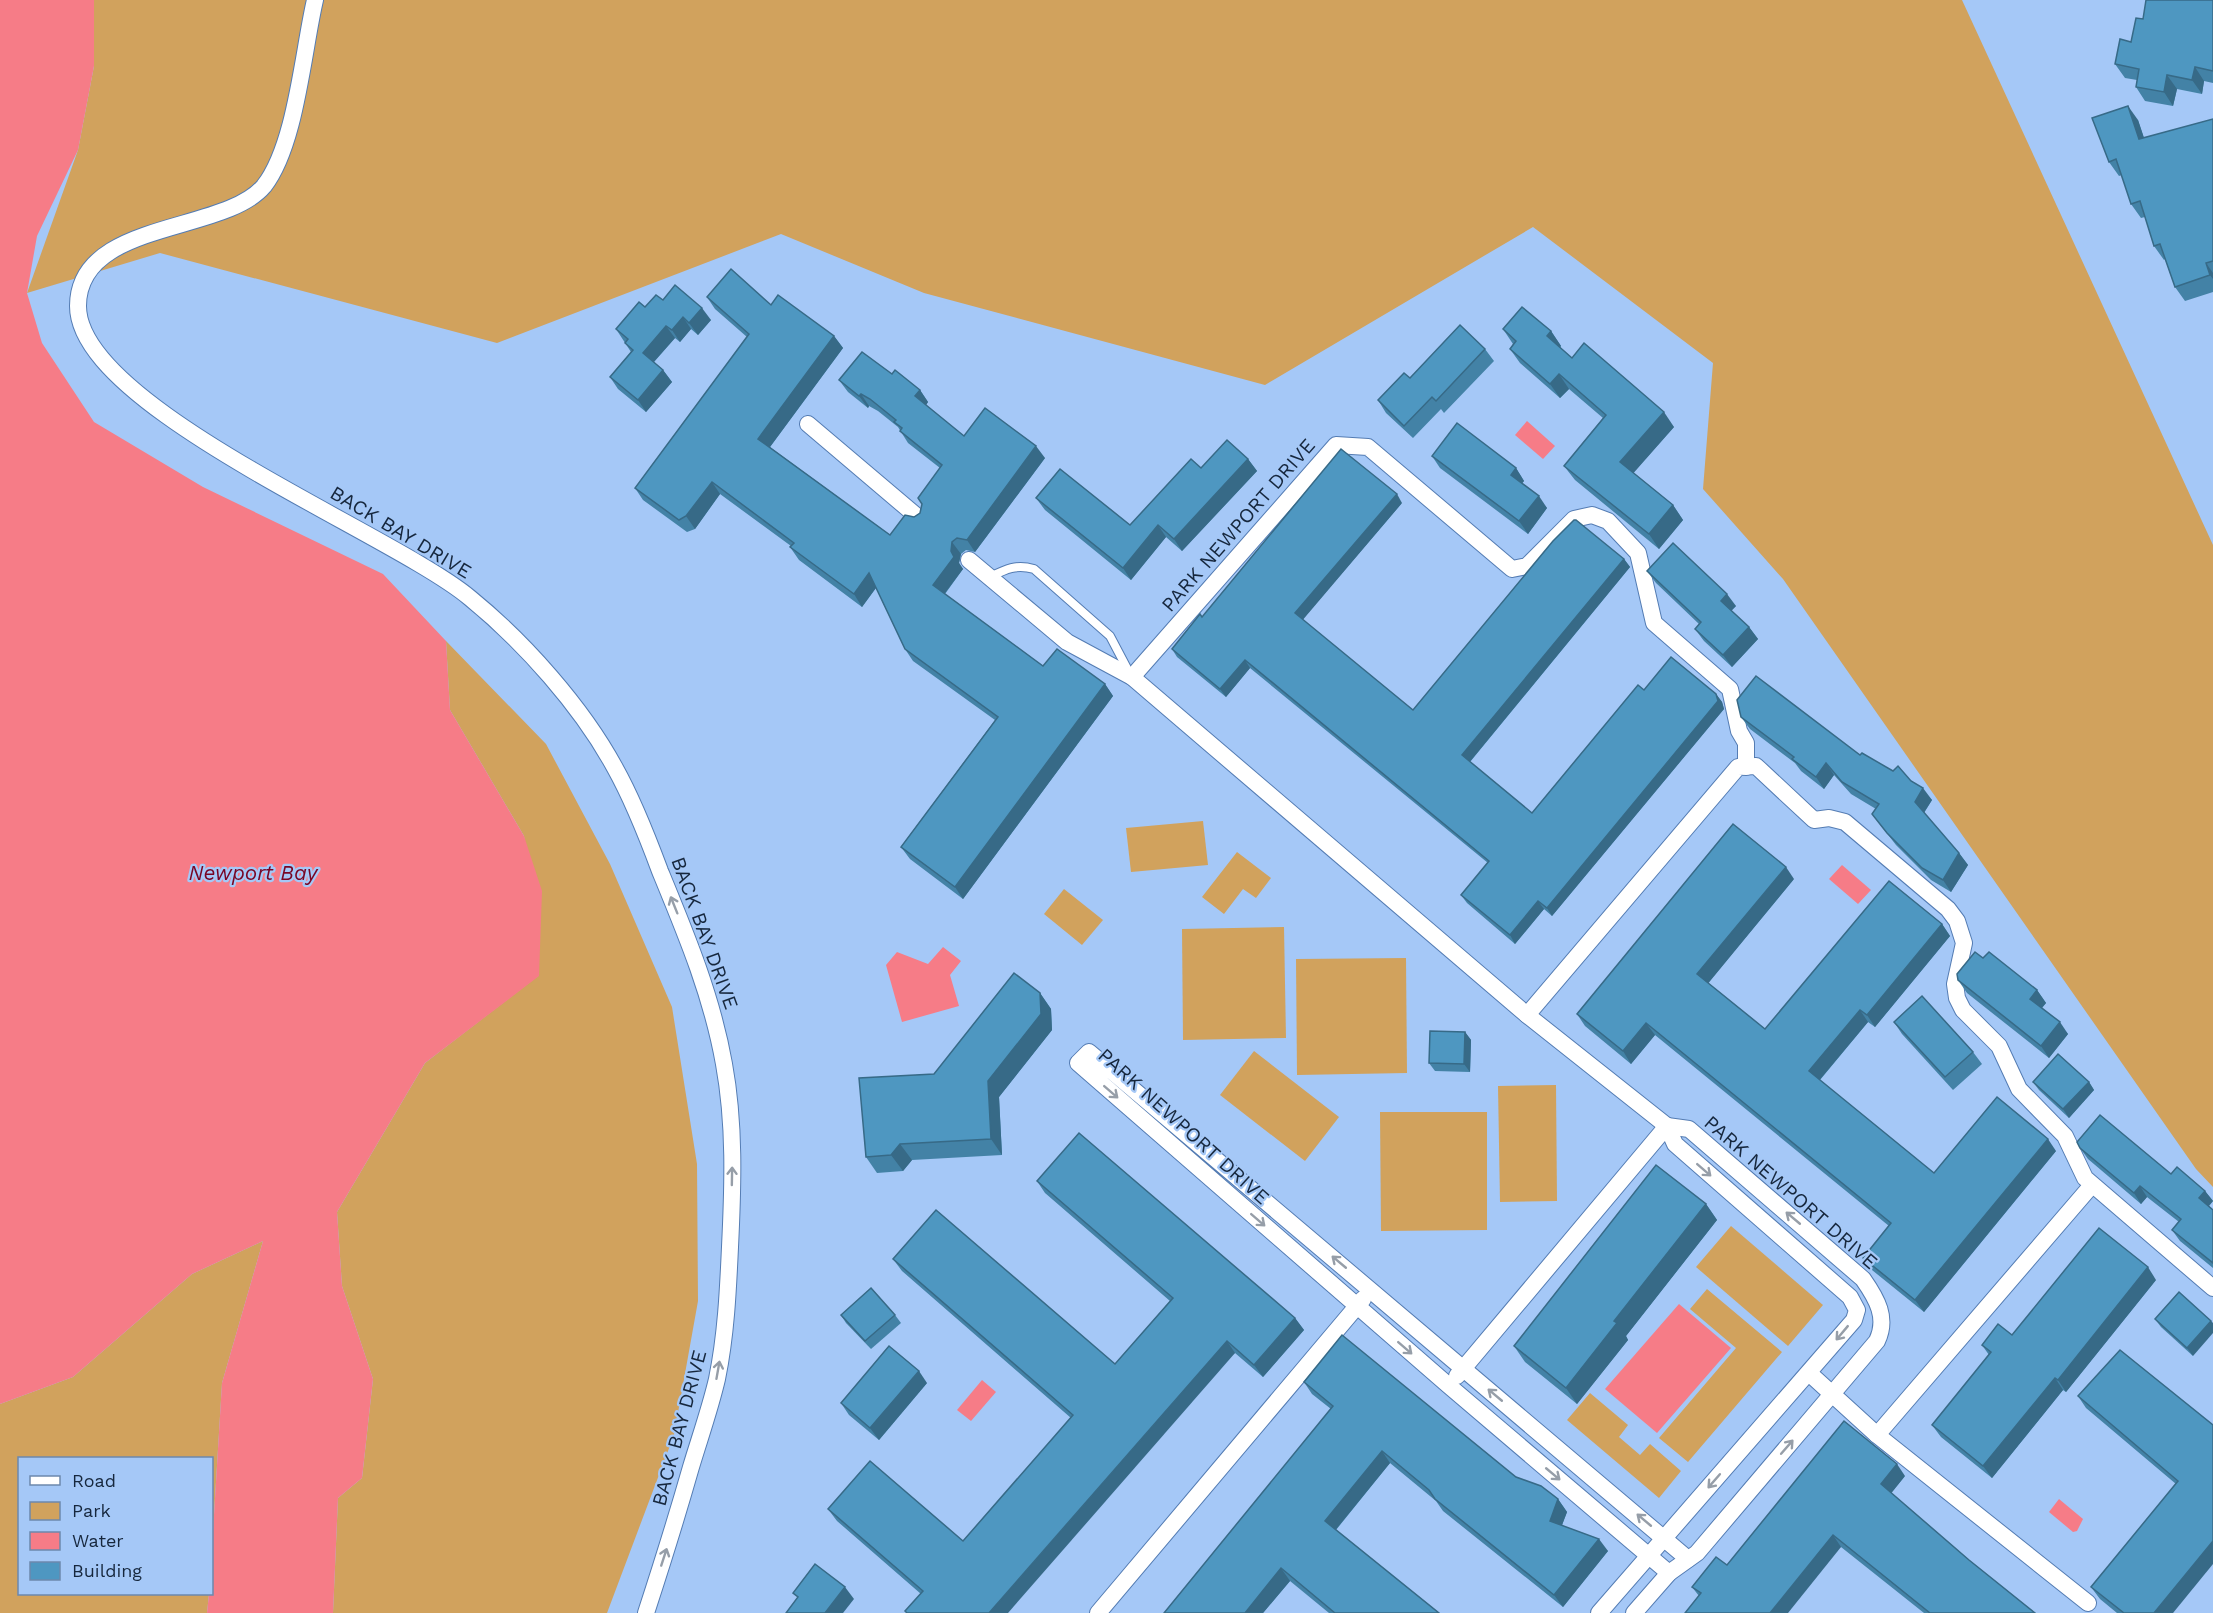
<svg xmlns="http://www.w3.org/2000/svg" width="2213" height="1613" viewBox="0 0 2213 1613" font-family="'Work Sans',sans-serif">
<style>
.green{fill:#d1a25d}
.water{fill:#f67c87}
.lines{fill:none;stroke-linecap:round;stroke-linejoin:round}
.service-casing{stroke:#547cb3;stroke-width:10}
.minor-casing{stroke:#547cb3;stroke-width:18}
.service{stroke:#fff;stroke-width:8}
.minor{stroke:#fff;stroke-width:16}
.wall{fill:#4382a6}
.shaded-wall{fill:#376a87}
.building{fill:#4e97c1;stroke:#376a87;stroke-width:1.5}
.oneway{stroke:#969ea8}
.labels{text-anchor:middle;stroke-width:4.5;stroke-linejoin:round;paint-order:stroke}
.street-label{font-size:20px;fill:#16273d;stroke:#a5c8f7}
.water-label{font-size:21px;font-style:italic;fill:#780524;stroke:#a5c8f7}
</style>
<rect width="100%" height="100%" fill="#a5c8f7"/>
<g class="green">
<polygon points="94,0 1962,0 2213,545 2213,1187 2196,1169 1783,579 1703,489 1713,363 1533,227 1265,385 924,293 781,234 497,343 160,253 27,293 78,150 94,66"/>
<polygon points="446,641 546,744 610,864 672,1007 697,1164 698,1301 674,1435 607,1613 333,1613 338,1498 362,1478 373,1379 342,1286 337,1212 425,1063 539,975 524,836 450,710"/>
<polygon points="1203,821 1208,865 1131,872 1126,828"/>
<polygon points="1237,852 1271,878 1256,898 1243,889 1224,914 1202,897"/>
<polygon points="1064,889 1103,920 1082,945 1044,914"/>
<polygon points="1284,927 1286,1038 1183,1040 1182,929"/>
<polygon points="1406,958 1407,1073 1297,1075 1296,959"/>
<polygon points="1254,1051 1339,1117 1305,1161 1220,1095"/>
<polygon points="1556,1085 1557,1201 1500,1202 1498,1086"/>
<polygon points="1380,1112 1487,1112 1487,1230 1381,1231"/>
<polygon points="1731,1226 1823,1305 1788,1346 1696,1267"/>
<polygon points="263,1241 222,1383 212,1548 212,1458 20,1458 20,1594 209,1594 207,1613 0,1613 0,1404 73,1377 192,1274"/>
<polygon points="1707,1289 1782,1352 1688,1462 1659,1438 1736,1348 1690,1309"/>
<polygon points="1590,1393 1628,1425 1619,1437 1640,1455 1650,1444 1681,1471 1659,1498 1567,1420"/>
</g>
<g class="water">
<polygon points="0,0 94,0 94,66 78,150 37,236 27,293 42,343 94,422 203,487 383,574 446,641 450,710 524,836 542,891 539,976 425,1063 337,1212 342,1286 373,1379 362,1478 338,1498 333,1613 207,1613 209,1594 212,1594 212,1548 222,1383 263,1241 192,1274 73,1377 0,1404"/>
<polygon points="1527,421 1555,446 1543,459 1515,435"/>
<polygon points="1842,865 1871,890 1858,904 1829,879"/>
<polygon points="943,947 961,961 950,975 959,1006 902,1022 886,965 897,952 928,964"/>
<polygon points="1679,1304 1731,1348 1657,1433 1605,1389"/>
<polygon points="982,1380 996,1392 971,1421 957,1410"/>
<polygon points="2059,1499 2083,1519 2077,1531 2073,1532 2049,1512"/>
</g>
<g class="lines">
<g class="service-casing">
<path id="service" d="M 990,577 C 1006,569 1016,564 1034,569 L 1110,636 L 1130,674"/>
</g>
<g class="minor-casing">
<g id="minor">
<path d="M 315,0 C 303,51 296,145 264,186 C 224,234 78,220 78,306 C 78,408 394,534 470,598 C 524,642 582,707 615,768 C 633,800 647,836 660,871 C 686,934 712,996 724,1064 C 735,1124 733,1185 730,1247 C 728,1291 726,1335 717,1379 C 710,1409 700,1437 691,1467 C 677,1516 662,1564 646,1613"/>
<polyline points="808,424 920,519"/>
<polyline points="969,560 1067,642 1132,677 1527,1015 1667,1126 1675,1144 1850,1297 1857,1310 1854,1320 1599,1613"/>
<polyline points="1132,677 1336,445 1368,447 1512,569 1527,566 1574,519 1592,515 1608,521 1638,553 1654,623 1730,689 1739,731 1746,743 1746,767"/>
<polyline points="1527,1015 1738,767 1756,766 1814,820 1829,818 1845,822 1948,909 1957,921 1964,943 1955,984 1957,998 1963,1010 1999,1046 2019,1089 2065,1136 2085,1178 2213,1288"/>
<polyline points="1809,1373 1877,1435 2088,1603"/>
<polyline points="1457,1376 1667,1126"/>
<polyline points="1877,1435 2092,1185"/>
<polyline points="1669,1573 1448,1385 1078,1063 1089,1052 1688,1559"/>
<polyline points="1098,1613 1363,1299"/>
<path d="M 1634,1613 L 1669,1573 L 1697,1553 L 1877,1341 C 1888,1318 1877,1299 1863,1279 L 1689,1129 L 1667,1126"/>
</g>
</g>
<use href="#service" class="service"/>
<use href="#minor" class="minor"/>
</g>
<g class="wall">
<polygon points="2213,0 2213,83 2204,81 2202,94 2177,89 2173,106 2145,101 2136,87 2137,80 2125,78 2115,64 2131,42 2143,19"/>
<polygon points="2213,119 2213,292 2185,301 2175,287 2165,259 2164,260 2154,246 2145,217 2141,218 2131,204 2122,175 2119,176 2109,162 2138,120 2144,138"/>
<polygon points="707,297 771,305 834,336 843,348 770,447 890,535 920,513 940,468 908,443 898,427 878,411 869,406 868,408 848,392 839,380 892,374 920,390 928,402 926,405 964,436 1045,458 975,552 966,550 961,554 959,563 963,569 945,594 1043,666 1105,684 1113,696 963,899 910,859 901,847 995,720 913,661 905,649 876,588 862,607 799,560 790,547 791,546 720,494 695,529 687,532 643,500 635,488 747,337 715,309"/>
<polygon points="663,300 711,320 698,335 691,329 680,342 675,338 654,362 663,370 672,382 646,412 618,389 610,377 631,352 616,329 645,307"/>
<polygon points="1503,329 1551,331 1561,346 1560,347 1572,358 1674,427 1633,473 1673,505 1683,520 1659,549 1575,480 1564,466 1603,418 1569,389 1560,398 1520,363 1510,349 1513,344"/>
<polygon points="1485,349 1494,361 1444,413 1441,409 1413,438 1386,413 1378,400 1410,378"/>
<polygon points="1432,456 1516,468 1524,481 1522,483 1547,508 1528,534 1440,468"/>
<polygon points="1248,459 1257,471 1182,551 1166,537 1131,580 1045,510 1036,498 1130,525 1201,468"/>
<polygon points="1402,503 1302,620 1413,710 1624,559 1630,567 1470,762 1532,813 1644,690 1716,694 1722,702 1724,709 1552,916 1544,909 1515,944 1467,903 1461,895 1488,863 1250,668 1226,697 1177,657 1172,649 1202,617"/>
<polygon points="1647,571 1736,606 1731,611 1749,627 1758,639 1732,667 1704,641 1695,629 1699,624 1656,583"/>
<polygon points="1741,717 1860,755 1911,781 1932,800 1924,813 1959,853 1968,865 1951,892 1931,880 1896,845 1872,814 1876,809 1851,794 1834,775 1824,789 1801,771 1795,763 1750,729"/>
<polygon points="1794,879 1708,983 1765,1029 1942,924 1950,936 1875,1027 1868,1022 1820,1080 1934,1173 2056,1151 1924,1312 1872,1270 1863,1258 1889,1226 1655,1035 1631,1064 1585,1026 1577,1014"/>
<polygon points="1958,980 2037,990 2046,1003 2042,1008 2068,1034 2049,1058 1967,993"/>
<polygon points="1040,993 1051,1009 1052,1030 999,1097 1002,1155 912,1160 903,1171 877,1173 866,1157 934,1074"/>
<polygon points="1894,1022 1973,1052 1982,1064 1953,1090 1902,1034"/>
<polygon points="1465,1032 1471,1040 1470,1072 1435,1071 1429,1063"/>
<polygon points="2033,1082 2089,1082 2094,1090 2069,1118 2039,1090"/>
<polygon points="2080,1148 2171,1174 2205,1191 2213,1201 2209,1206 2213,1210 2213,1268 2180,1241 2172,1230 2179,1222 2147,1197 2141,1204 2088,1159"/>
<polygon points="1037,1181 1295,1318 1304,1330 1263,1377 1235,1353 921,1594 837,1521 828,1509 963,1541 1071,1418 902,1271 893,1259 1115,1364 1170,1301 1045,1193"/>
<polygon points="1706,1204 1717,1220 1626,1336 1628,1340 1577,1404 1525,1362 1514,1346"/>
<polygon points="2156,1280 2066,1392 2063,1390 1992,1478 1941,1437 1932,1425 1989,1355 1982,1345 2012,1335"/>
<polygon points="2179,1292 2193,1356 2161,1327 2155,1319"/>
<polygon points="841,1315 895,1315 901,1323 871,1349 846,1323"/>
<polygon points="1304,1382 1516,1477 1558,1499 1567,1512 1562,1525 1608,1551 1563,1607 1443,1511 1436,1501 1390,1463 1336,1530 1439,1613 1329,1613 1290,1581 1263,1613 1164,1613 1331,1409 1312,1394"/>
<polygon points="927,1383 879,1440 849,1415 841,1403"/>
<polygon points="2078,1396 2213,1425 2173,1613 2117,1613 2100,1599 2091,1587 2176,1484 2086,1408"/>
<polygon points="1905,1476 1891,1493 1969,1560 2035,1613 1924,1613 1841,1547 1699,1596 1692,1587 1727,1565"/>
</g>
<g class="shaded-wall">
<polygon points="2195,67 2204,81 2202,94 2192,80"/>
<polygon points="2167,75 2177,89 2173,106 2164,92"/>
<polygon points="2128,106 2138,120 2149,153 2139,139"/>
<polygon points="2206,263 2213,273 2213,279 2210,275"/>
<polygon points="702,308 711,320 698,335 689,323"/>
<polygon points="683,317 691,329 680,342 672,330"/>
<polygon points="666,326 675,338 651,365 643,353"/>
<polygon points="1551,331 1561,346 1557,351 1547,336"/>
<polygon points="834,336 843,348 767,451 758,439"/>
<polygon points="663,370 672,382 646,412 638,400"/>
<polygon points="1559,374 1569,389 1560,398 1550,384"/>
<polygon points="920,390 928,402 924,408 915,396"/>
<polygon points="861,394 869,406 868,408 859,396"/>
<polygon points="1664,412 1674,427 1630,477 1620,462"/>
<polygon points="1036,446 1045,458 975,552 967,540"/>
<polygon points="1248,459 1257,471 1182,551 1174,539"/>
<polygon points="1516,468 1524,481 1519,487 1511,475"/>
<polygon points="712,482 720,494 695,529 686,516"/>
<polygon points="1397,494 1402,503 1301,622 1295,613"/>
<polygon points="1539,496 1547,508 1528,534 1519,521"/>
<polygon points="1673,505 1683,520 1659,549 1649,534"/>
<polygon points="1158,525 1166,537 1131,580 1123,568"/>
<polygon points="952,542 961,554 959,563 963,569 942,597 933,585 951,551"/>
<polygon points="1624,559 1630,567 1468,764 1462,755"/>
<polygon points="869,573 878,585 862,607 854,594"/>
<polygon points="1727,594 1736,606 1729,613 1721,601"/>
<polygon points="1749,627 1758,639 1732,667 1723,655"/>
<polygon points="1245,660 1250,668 1226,697 1220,689"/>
<polygon points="1105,684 1113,696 963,899 955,887"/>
<polygon points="1716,694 1722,702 1724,709 1552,916 1547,908"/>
<polygon points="1826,763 1834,775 1824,789 1816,777"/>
<polygon points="1923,788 1932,800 1923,814 1915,802"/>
<polygon points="1959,853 1968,865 1951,892 1943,880"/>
<polygon points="1786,867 1794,879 1706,986 1697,974"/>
<polygon points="1538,901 1544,909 1515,944 1510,935"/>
<polygon points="1942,924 1950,936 1875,1027 1867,1015"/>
<polygon points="2037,990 2046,1003 2039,1011 2030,999"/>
<polygon points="1040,993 1051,1009 1052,1030 999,1097 1002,1155 991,1139 988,1081"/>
<polygon points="1860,1010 1868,1022 1817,1083 1809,1071"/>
<polygon points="2060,1022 2068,1034 2049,1058 2041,1046"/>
<polygon points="1646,1023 1655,1035 1631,1064 1623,1051"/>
<polygon points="1465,1032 1471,1040 1470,1072 1464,1064"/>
<polygon points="2089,1082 2094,1090 2069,1118 2063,1109"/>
<polygon points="2048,1139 2056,1151 1924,1312 1915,1300"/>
<polygon points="900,1144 912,1160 903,1171 891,1155"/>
<polygon points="2140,1186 2147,1197 2141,1204 2134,1193"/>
<polygon points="2205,1191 2213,1201 2206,1209 2199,1198"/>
<polygon points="1706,1204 1717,1220 1626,1336 1628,1340 1577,1404 1566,1388 1614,1321"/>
<polygon points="2148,1267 2156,1280 2066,1392 2058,1380"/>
<polygon points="1295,1318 1304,1330 1263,1377 1254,1365"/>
<polygon points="2211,1321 2213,1323 2213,1333 2193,1356 2187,1348"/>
<polygon points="1227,1341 1235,1353 1008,1613 989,1613"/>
<polygon points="919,1371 927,1383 879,1440 870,1428"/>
<polygon points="2055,1378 2063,1390 1992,1478 1983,1466"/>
<polygon points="1382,1451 1390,1463 1333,1533 1325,1521"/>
<polygon points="1897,1464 1905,1476 1889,1496 1881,1484"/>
<polygon points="1558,1499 1567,1512 1559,1533 1550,1521"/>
<polygon points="1833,1535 1841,1547 1788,1613 1770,1613"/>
<polygon points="1599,1539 1608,1551 1563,1607 1554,1595"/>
<polygon points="2213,1541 2213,1564 2173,1613 2154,1613"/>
<polygon points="1281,1568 1290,1581 1263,1613 1245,1613"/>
<polygon points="845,1587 854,1599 843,1613 825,1613"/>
</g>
<g class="building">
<polygon points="2146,0 2213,0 2213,71 2195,67 2192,80 2167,75 2164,92 2136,87 2139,69 2115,64 2120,39 2131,42 2136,18 2143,19"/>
<polygon points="2128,106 2139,139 2213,119 2213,261 2206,263 2210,275 2175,287 2160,244 2154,246 2140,201 2131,204 2116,159 2109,162 2092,118"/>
<polygon points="731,269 771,305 778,295 834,336 758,439 890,535 905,515 914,517 920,513 922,504 918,498 942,465 900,431 902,428 894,422 896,420 870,399 861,394 859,396 839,380 862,352 892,374 895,370 920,390 915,396 964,436 985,408 1036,446 967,540 957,538 952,542 951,551 954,557 933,585 1043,666 1057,649 1105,684 955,887 901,847 998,717 905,649 869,573 854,594 790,547 794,543 712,482 686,516 679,520 635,488 749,334 707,297"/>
<polygon points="675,285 702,308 689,323 683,317 672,330 666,326 643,353 663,370 638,400 610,377 633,350 625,343 628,339 616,329 639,302 645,307 656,295 663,300"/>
<polygon points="1522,307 1551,331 1547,336 1572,358 1584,343 1664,412 1620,462 1673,505 1649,534 1564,466 1606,415 1559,374 1550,384 1510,349 1516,341 1503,329"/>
<polygon points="1460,325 1485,349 1436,401 1432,397 1404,426 1378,400 1404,373 1410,378"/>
<polygon points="1457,423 1516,468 1511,475 1539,496 1519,521 1432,456"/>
<polygon points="1227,440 1248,459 1174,539 1158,525 1123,568 1036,498 1060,469 1130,525 1191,459 1201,468"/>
<polygon points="1341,449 1397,494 1295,613 1413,710 1553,541 1574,520 1576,520 1624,559 1462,755 1532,813 1638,685 1644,690 1671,657 1716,694 1718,701 1547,908 1538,901 1510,935 1461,895 1489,861 1245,660 1220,689 1172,649 1200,614 1202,617"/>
<polygon points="1673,543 1727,594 1721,601 1749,627 1723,655 1695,629 1701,622 1647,571"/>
<polygon points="1756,676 1860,755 1862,753 1893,771 1898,766 1911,781 1923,788 1915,802 1959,853 1943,880 1922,868 1887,833 1872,814 1879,804 1842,782 1826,763 1816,777 1792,759 1794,757 1741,717 1737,700"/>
<polygon points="1733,824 1786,867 1697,974 1765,1029 1889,881 1942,924 1867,1015 1860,1010 1809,1071 1934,1173 1997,1097 2048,1139 1915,1300 1863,1258 1891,1223 1646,1023 1623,1051 1577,1014"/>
<polygon points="1975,952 1983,958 1989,952 2037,990 2030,999 2060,1022 2041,1046 1958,980 1957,974"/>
<polygon points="1014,973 1040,993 1041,1014 988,1081 991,1139 900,1144 891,1155 866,1157 859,1078 934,1074"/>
<polygon points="1922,996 1973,1052 1945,1077 1894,1022"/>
<polygon points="1430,1031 1465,1032 1464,1064 1429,1063"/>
<polygon points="2058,1054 2089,1082 2063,1109 2033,1082"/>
<polygon points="2100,1115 2171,1174 2177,1167 2205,1191 2199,1198 2213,1210 2213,1263 2172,1230 2181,1219 2140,1186 2134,1193 2080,1148 2077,1142"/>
<polygon points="1079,1133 1295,1318 1254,1365 1227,1341 989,1613 907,1613 905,1611 923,1591 828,1509 870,1461 963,1541 1073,1415 893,1259 936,1210 1115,1364 1173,1298 1037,1181"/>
<polygon points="1656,1165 1706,1204 1614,1321 1617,1323 1566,1388 1514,1346"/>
<polygon points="2099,1228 2148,1267 2058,1380 2055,1378 1983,1466 1932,1425 1991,1352 1982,1345 1998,1324 2012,1335"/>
<polygon points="871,1288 895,1315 865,1341 841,1315"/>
<polygon points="2179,1292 2211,1321 2187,1348 2155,1319"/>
<polygon points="1342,1335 1516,1477 1541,1486 1558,1499 1550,1521 1599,1539 1554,1595 1435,1499 1429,1490 1382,1451 1325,1521 1439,1613 1335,1613 1281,1568 1245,1613 1164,1613 1333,1406 1304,1382"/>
<polygon points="889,1346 919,1371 870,1428 841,1403"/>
<polygon points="2120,1350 2213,1425 2213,1541 2154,1613 2124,1613 2091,1587 2178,1481 2078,1396"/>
<polygon points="1844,1421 1897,1464 1881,1484 1969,1560 2035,1613 1930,1613 1833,1535 1770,1613 1685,1613 1701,1593 1692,1587 1716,1557 1727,1565"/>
<polygon points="815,1564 845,1587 825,1613 786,1613 798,1597 793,1593"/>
</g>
<defs><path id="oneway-shaft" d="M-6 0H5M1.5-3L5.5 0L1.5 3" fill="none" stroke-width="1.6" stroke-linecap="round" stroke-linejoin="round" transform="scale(1.5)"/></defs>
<g class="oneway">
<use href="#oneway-shaft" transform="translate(674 905) rotate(-112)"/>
<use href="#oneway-shaft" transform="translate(1111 1092) rotate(41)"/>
<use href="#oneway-shaft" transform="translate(1704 1170) rotate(41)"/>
<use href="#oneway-shaft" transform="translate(732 1176) rotate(-89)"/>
<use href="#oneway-shaft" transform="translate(1793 1218) rotate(-140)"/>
<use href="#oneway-shaft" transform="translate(1258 1220) rotate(41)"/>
<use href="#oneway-shaft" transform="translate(1339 1262) rotate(-140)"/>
<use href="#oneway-shaft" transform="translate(1842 1333) rotate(130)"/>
<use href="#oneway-shaft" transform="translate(1405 1348) rotate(41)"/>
<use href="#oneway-shaft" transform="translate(718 1370) rotate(-80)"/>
<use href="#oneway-shaft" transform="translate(1495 1395) rotate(-140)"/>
<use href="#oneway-shaft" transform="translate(1787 1447) rotate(-49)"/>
<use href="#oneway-shaft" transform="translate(1553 1474) rotate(40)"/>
<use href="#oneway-shaft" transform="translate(1714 1481) rotate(131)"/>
<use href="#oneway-shaft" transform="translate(1644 1520) rotate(-140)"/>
<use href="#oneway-shaft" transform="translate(664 1557) rotate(-72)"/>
</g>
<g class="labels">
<g class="street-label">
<text transform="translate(1238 525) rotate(-49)" y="7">PARK NEWPORT DRIVE</text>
<text transform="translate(401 532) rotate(31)" y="7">BACK BAY DRIVE</text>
<text transform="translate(705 933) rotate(70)" y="7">BACK BAY DRIVE</text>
<text transform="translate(1184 1126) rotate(42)" y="7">PARK NEWPORT DRIVE</text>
<text transform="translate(1791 1192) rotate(41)" y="7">PARK NEWPORT DRIVE</text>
<text transform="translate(679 1428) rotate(-75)" y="7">BACK BAY DRIVE</text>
</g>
<g class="water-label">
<text x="253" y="880">Newport Bay</text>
</g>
</g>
<rect x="18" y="1457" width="195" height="138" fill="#a5c8f7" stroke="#6c88ad" stroke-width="1.5"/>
<rect x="30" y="1476" width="30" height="9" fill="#ffffff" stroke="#6c88ad" stroke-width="1.5"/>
<text x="72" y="1487" font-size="18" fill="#16273d">Road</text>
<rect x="30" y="1502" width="30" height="18" fill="#d1a25d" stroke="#6c88ad" stroke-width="1.5"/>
<text x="72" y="1517" font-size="18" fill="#16273d">Park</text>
<rect x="30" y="1532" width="30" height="18" fill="#f67c87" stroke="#6c88ad" stroke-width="1.5"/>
<text x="72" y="1547" font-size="18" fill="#16273d">Water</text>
<rect x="30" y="1562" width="30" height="18" fill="#4e97c1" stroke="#6c88ad" stroke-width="1.5"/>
<text x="72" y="1577" font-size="18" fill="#16273d">Building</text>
</svg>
